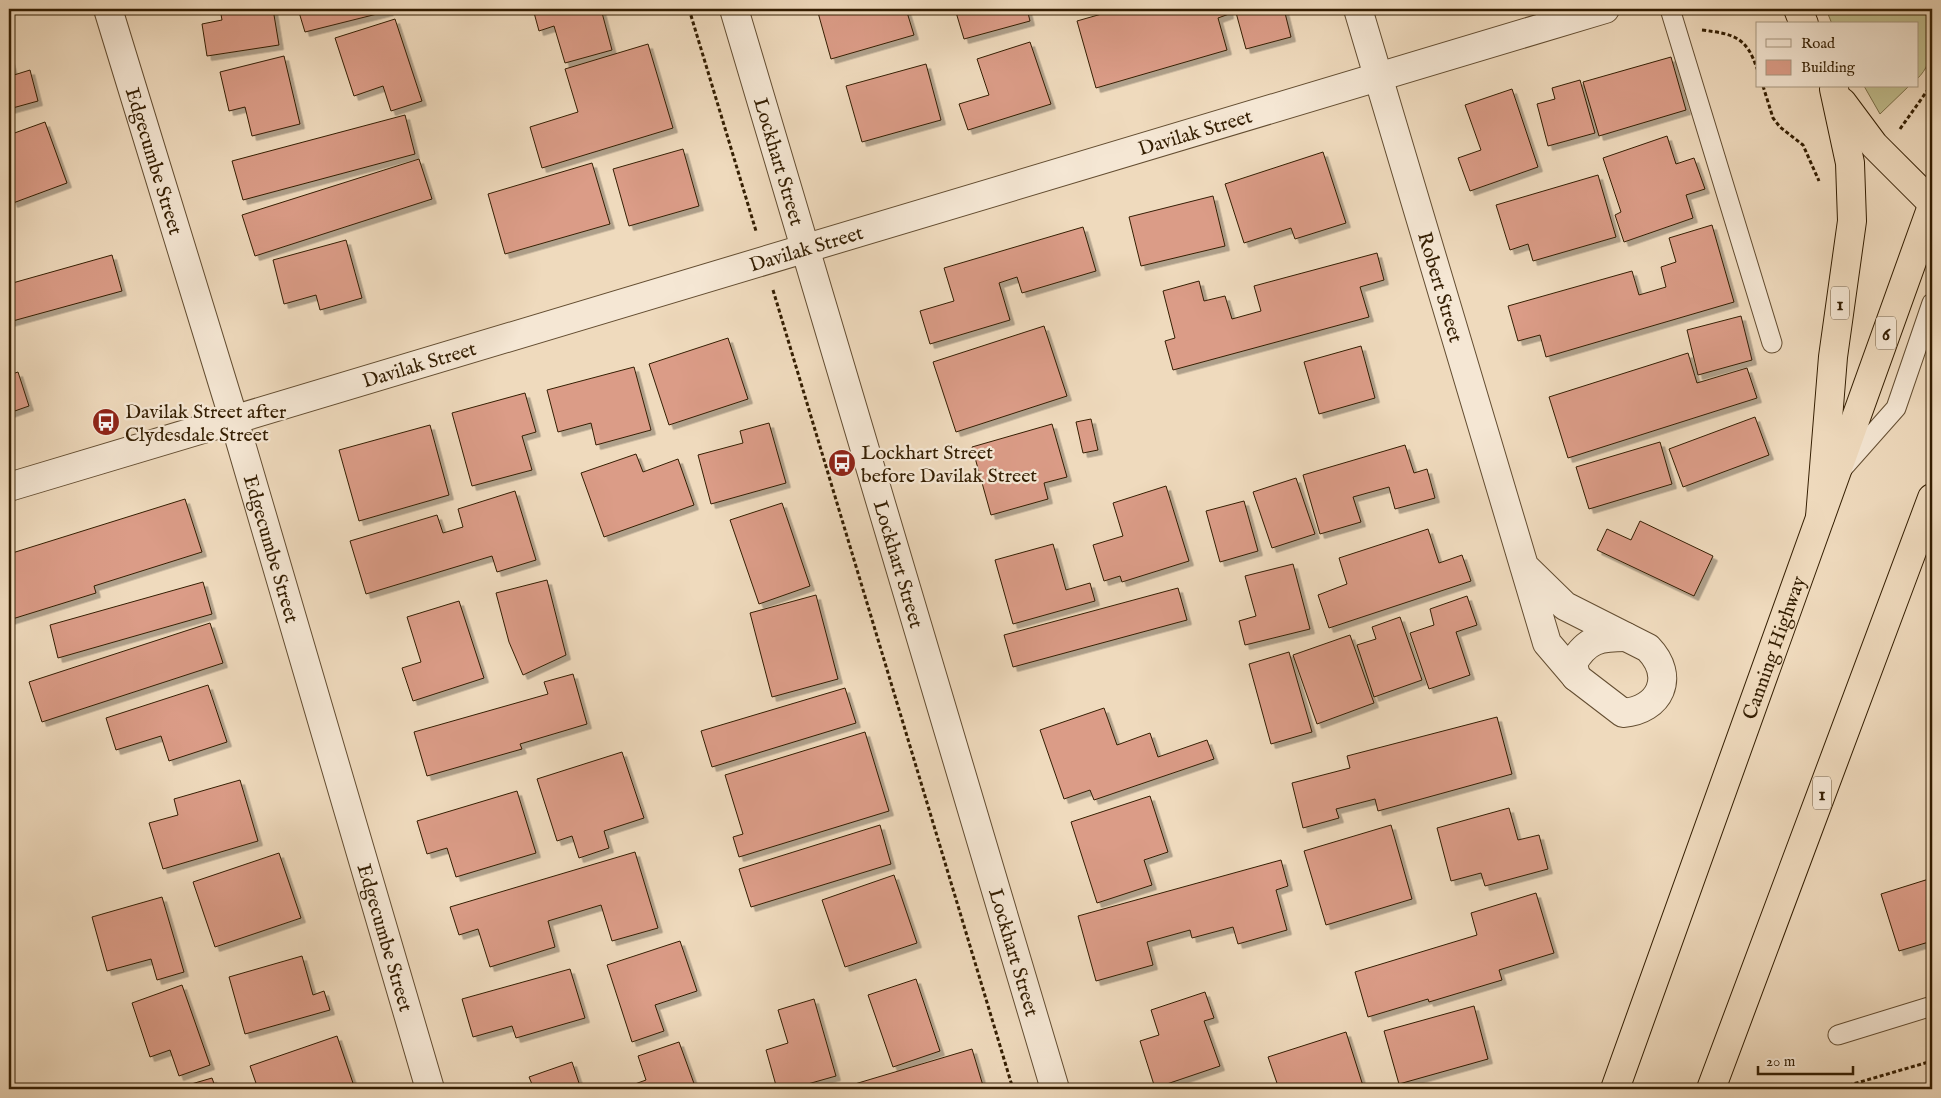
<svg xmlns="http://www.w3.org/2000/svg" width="1941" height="1098" viewBox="0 0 1941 1098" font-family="'IM FELL English',serif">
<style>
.green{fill:#c0bd8d;stroke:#7a6e48}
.building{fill:#db9c87;stroke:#341e02;filter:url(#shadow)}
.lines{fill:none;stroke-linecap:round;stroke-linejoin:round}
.service-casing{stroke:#634d31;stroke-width:21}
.minor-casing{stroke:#634d31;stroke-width:30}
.trunk-casing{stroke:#341e02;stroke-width:30}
.motorway-casing{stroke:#341e02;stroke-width:30}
.path{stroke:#341e02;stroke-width:3;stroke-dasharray:4 2.5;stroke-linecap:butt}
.service{stroke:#f5e7d4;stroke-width:19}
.minor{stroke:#f5e7d4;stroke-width:28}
.trunk{stroke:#efdabd;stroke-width:28}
.motorway{stroke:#efdabd;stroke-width:28}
.labels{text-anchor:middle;stroke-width:4.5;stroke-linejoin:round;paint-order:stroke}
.shield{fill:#f5e7d4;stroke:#6e5a41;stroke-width:1}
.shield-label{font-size:19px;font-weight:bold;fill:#341e02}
.street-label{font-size:20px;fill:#341e02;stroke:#f5e7d4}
.poi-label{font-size:20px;fill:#341e02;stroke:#f5e7d4;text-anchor:start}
</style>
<defs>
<filter id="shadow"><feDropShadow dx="4.5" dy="4.5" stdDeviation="0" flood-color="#0004"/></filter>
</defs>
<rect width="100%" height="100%" fill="#efdabd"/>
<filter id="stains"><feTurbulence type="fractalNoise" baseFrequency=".004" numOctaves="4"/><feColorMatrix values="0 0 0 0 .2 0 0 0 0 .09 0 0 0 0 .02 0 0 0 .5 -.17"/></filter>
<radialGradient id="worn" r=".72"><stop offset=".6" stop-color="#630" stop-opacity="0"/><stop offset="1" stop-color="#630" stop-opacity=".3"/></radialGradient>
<g class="green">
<path d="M 1826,9 L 1932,9 C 1932,34 1937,60 1917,79 L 1917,24 L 1832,24 Z"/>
<polygon points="1864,86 1909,86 1880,114"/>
</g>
<g class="building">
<polygon points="220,9 273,9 279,45 207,56 202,24 222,20"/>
<polygon points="298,9 388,9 389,11 305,32"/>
<polygon points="533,9 601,9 612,50 565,63 554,26 539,31"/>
<polygon points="817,9 906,9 914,35 831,59"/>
<polygon points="955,9 1027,9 1030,21 964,39"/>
<polygon points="1119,9 1228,9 1229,14 1218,18 1227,50 1096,88 1077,21"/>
<polygon points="1235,9 1284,9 1291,37 1246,49"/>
<polygon points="395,19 422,101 391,111 383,86 354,96 335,38"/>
<polygon points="1030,42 1051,104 968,130 959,104 989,95 977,59"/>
<polygon points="648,44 673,128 542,168 530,127 578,112 565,69"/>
<polygon points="284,56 300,124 252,136 245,107 229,111 220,72"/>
<polygon points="9,57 14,75 30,70 38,101 9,109"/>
<polygon points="1671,57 1686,110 1599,136 1583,82"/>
<polygon points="926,64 941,120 862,142 846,86"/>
<polygon points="1580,80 1595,133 1548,146 1537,104 1555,99 1552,88"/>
<polygon points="1512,89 1538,167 1470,191 1458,158 1481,150 1465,105"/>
<polygon points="405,115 415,154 243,200 232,161"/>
<polygon points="45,122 67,183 13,203 9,192 9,135"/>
<polygon points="1667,136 1676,164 1694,158 1705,189 1686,195 1693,218 1624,242 1615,215 1621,212 1603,158"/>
<polygon points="683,149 699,206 629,226 613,169"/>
<polygon points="1323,152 1346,223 1295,239 1291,228 1244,243 1225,184"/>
<polygon points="419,159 432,199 255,256 242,215"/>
<polygon points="592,163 610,224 505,254 488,194"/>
<polygon points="1598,175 1616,237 1533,261 1528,244 1510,250 1496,205"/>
<polygon points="1213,196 1225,246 1141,266 1129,217"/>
<polygon points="1712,225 1734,302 1546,357 1540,335 1518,341 1508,306 1632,271 1639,295 1666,287 1661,267 1676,262 1669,238"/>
<polygon points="1083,227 1096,271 1022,293 1017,277 999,283 1010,320 930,344 920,311 954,301 944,268"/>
<polygon points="346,240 362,298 320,310 316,295 284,304 273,260"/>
<polygon points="1377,253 1384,280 1360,287 1369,317 1173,370 1165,341 1175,338 1163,291 1199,281 1204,301 1225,296 1232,319 1261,311 1254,286"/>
<polygon points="112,255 122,291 9,322 9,284"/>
<polygon points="1741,316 1752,360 1698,375 1687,330"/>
<polygon points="1044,326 1067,396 956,432 933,362"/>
<polygon points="728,338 748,399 669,425 649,364"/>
<polygon points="1361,346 1375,398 1319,414 1304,362"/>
<polygon points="1688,353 1697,383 1747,368 1757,398 1568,458 1549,397"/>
<polygon points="634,367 651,430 596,445 591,423 558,432 547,390"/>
<polygon points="18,372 29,406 9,413 9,375"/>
<polygon points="525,393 536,432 522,436 532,470 472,486 452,413"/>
<polygon points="1755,417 1769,455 1683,487 1669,449"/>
<polygon points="1091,419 1098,450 1083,453 1076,422"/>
<polygon points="769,423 786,483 711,504 698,455 743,443 740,431"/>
<polygon points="1052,424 1067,477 1044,483 1048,499 991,515 972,447"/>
<polygon points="430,425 449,495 359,521 339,450"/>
<polygon points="1660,442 1672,484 1589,509 1576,467"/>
<polygon points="1405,445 1414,473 1427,469 1435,498 1395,509 1389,487 1353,497 1361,522 1320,534 1303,475"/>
<polygon points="636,454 643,472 678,459 694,505 604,537 581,473"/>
<polygon points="1296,478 1315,534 1272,548 1253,492"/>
<polygon points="1166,486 1189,561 1122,582 1120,576 1104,581 1093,545 1123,536 1113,503"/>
<polygon points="515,491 536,560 497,572 492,556 366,594 350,541 437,515 443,533 463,527 458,509"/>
<polygon points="185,499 202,552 94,586 96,593 9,620 9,554"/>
<polygon points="1244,501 1258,551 1220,562 1206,511"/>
<polygon points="782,503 810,586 759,604 730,520"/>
<polygon points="1640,521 1713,556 1694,596 1597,550 1607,529 1631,540"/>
<polygon points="1428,529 1439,563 1462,555 1471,581 1329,628 1318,595 1347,584 1339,558"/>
<polygon points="1053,544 1066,590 1090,583 1095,601 1013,624 995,560"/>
<polygon points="1293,564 1310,629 1245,645 1239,621 1256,616 1245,576"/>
<polygon points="547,580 566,655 523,675 509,642 496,593"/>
<polygon points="203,582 212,614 58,658 50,625"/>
<polygon points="1178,588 1187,620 1013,667 1004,635"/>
<polygon points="816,595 838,679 772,697 750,613"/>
<polygon points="1467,596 1477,625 1456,632 1470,675 1429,689 1410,633 1434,625 1430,609"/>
<polygon points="459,601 484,678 413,701 402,668 421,662 407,617"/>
<polygon points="1400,617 1422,680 1374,697 1357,645 1376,639 1372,627"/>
<polygon points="210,623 223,663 42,722 29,682"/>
<polygon points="1350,635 1374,703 1317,724 1293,655"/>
<polygon points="1289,652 1312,732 1271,744 1249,664"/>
<polygon points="573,674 587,724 520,744 522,749 427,776 414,732 548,694 544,682"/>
<polygon points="208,685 227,742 169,761 161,736 116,750 106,718"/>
<polygon points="845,688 856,723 712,767 701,731"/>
<polygon points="1104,708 1117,745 1150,733 1158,757 1207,740 1214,759 1094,800 1090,790 1064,799 1040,730"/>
<polygon points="1497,717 1512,774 1378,811 1375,799 1336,809 1339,818 1303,828 1292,783 1350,768 1347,756"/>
<polygon points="865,732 889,811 739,857 733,837 743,834 725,775"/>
<polygon points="622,752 644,818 604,831 609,848 579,858 572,836 557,841 537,779"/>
<polygon points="240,780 258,841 163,869 149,823 178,815 174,799"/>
<polygon points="517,791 536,853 456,877 447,848 427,854 417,821"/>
<polygon points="1150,796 1168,852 1144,860 1152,885 1097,903 1071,822"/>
<polygon points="1509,808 1518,840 1539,835 1548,869 1485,886 1481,873 1451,881 1437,828"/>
<polygon points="880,825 891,864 751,907 739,869"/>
<polygon points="1391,825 1412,899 1326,925 1304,851"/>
<polygon points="635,852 658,928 612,941 601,905 548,921 555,947 490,967 478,929 459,935 450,907"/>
<polygon points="279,853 301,918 215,947 193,882"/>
<polygon points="1281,860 1288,886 1276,890 1287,930 1238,944 1233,927 1192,938 1190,930 1147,942 1153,965 1096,981 1078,916"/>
<polygon points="894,875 917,943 845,967 822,900"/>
<polygon points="1932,878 1932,941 1899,951 1881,894"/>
<polygon points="1536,893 1554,953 1499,970 1502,980 1429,1002 1428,999 1368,1017 1355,972 1477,935 1471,913"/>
<polygon points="162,897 184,972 157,980 151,959 107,971 92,917"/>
<polygon points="680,941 697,991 655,1005 664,1031 632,1042 607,965"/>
<polygon points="302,956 313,995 324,991 330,1010 245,1034 229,977"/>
<polygon points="570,969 585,1018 516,1038 512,1026 473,1037 462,999"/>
<polygon points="916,979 940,1051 893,1067 868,995"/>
<polygon points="182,985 210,1065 179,1076 170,1050 150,1057 132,1003"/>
<polygon points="1205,992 1214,1018 1204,1021 1220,1066 1155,1088 1140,1041 1159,1035 1151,1010"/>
<polygon points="814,999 836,1076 790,1089 777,1089 766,1050 788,1043 778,1010"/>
<polygon points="1474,1006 1488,1059 1399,1084 1384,1031"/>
<polygon points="1346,1032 1364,1089 1279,1089 1268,1057"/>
<polygon points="337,1036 355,1089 258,1089 250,1066"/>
<polygon points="679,1042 696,1089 621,1089 646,1080 638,1056"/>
<polygon points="972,1049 984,1089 838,1089"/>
<polygon points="572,1062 581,1089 534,1089 529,1077"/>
<polygon points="212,1078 216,1089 174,1089"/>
</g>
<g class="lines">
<g class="service-casing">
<g id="service">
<polyline points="1670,9 1772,343"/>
<polyline points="1842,469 1896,408 1932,303"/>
<polyline points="1838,1035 1932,1006"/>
</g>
</g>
<g class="minor-casing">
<g id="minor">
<path id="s1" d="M 108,9 L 234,420 L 430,1089"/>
<path id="s2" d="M 734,9 L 1055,1089"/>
<path id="s3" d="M 1358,9 L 1547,643 L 1576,677 L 1623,713 C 1660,710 1676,677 1648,648 L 1565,606 L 1524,566"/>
<path id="s4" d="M 9,487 L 1605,9"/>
<path d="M 1576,677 L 1573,663 C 1587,639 1600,637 1626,637"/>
</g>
</g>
<g class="trunk-casing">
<g id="trunk">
<path id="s5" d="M 1615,1089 L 1932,206"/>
<polyline points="1711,1089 1932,498"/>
</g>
</g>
<g class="motorway-casing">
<g id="motorway">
<polyline points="1798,9 1804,24"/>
<polyline points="1842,102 1874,145 1932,203"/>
<polyline points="1820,517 1833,357 1852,221 1850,163 1834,89"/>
</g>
</g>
<g class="path">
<polyline points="689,9 756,231"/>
<path d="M 1702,30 C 1734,34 1747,37 1757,69"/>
<polyline points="1763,86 1773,118 1780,127 1803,145 1819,181"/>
<polyline points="1900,129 1932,84"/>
<polyline points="773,290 1013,1089"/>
<polyline points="1836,1089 1932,1061"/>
</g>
<use href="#service" class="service"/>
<use href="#minor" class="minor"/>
<use href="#trunk" class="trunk"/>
<use href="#motorway" class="motorway"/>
</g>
<defs>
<g id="bus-disc" transform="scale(1.4375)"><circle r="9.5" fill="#8f2418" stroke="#f5e7d4"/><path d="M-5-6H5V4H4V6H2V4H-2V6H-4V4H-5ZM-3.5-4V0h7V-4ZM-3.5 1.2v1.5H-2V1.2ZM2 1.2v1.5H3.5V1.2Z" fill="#fff"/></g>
</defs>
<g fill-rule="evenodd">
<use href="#bus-disc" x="106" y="422"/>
<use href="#bus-disc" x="842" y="463"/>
</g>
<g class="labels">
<g class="shield">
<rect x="1831" y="286.5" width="18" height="33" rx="4"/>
<rect x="1876" y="316.5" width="20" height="33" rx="4"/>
<rect x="1813" y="776.5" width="18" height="33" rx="4"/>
</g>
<g class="shield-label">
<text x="1840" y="310">1</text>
<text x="1886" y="340">6</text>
<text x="1822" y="800">1</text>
</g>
<g class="street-label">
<text dy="7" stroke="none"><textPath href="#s4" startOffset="1238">Davilak Street</textPath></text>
<text dy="7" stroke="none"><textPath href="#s1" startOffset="159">Edgecumbe Street</textPath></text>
<text dy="7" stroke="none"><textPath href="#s2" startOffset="159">Lockhart Street</textPath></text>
<text dy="7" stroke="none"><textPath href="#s4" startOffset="832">Davilak Street</textPath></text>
<text dy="7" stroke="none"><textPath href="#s3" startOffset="290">Robert Street</textPath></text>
<text dy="7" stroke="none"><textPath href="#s4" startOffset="428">Davilak Street</textPath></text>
<text dy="7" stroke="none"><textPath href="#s1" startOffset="564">Edgecumbe Street</textPath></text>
<text dy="7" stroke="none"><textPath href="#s2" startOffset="579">Lockhart Street</textPath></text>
<text dy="7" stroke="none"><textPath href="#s5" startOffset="469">Canning Highway</textPath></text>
<text dy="7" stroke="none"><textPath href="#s1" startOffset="969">Edgecumbe Street</textPath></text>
<text dy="7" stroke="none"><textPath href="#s2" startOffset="984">Lockhart Street</textPath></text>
</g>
<g class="poi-label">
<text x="125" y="418">Davilak Street after<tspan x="125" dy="23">Clydesdale Street</tspan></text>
<text x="861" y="459">Lockhart Street<tspan x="861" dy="23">before Davilak Street</tspan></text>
</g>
</g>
<rect width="1941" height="1098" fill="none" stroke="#efdabd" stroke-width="30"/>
<rect x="10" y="10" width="1921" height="1078" fill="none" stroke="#341e02" stroke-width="2.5"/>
<rect x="15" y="15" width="1911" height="1068" fill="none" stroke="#341e02"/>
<rect x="1756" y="22" width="162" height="65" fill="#f5e7d4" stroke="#a89780"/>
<rect x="1766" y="39" width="25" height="8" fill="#f5e7d4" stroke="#a89780"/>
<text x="1801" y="48" font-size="15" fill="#341e02">Road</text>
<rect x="1766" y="60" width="25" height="15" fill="#db9c87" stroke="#a89780"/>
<text x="1801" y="72" font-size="15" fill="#341e02">Building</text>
<path d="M1758 1066v8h95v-8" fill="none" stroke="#341e02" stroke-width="2.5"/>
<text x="1766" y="1066" font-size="15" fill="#341e02" stroke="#f5e7d4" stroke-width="4" paint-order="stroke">20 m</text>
<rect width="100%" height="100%" filter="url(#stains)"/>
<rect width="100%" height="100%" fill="url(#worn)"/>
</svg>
